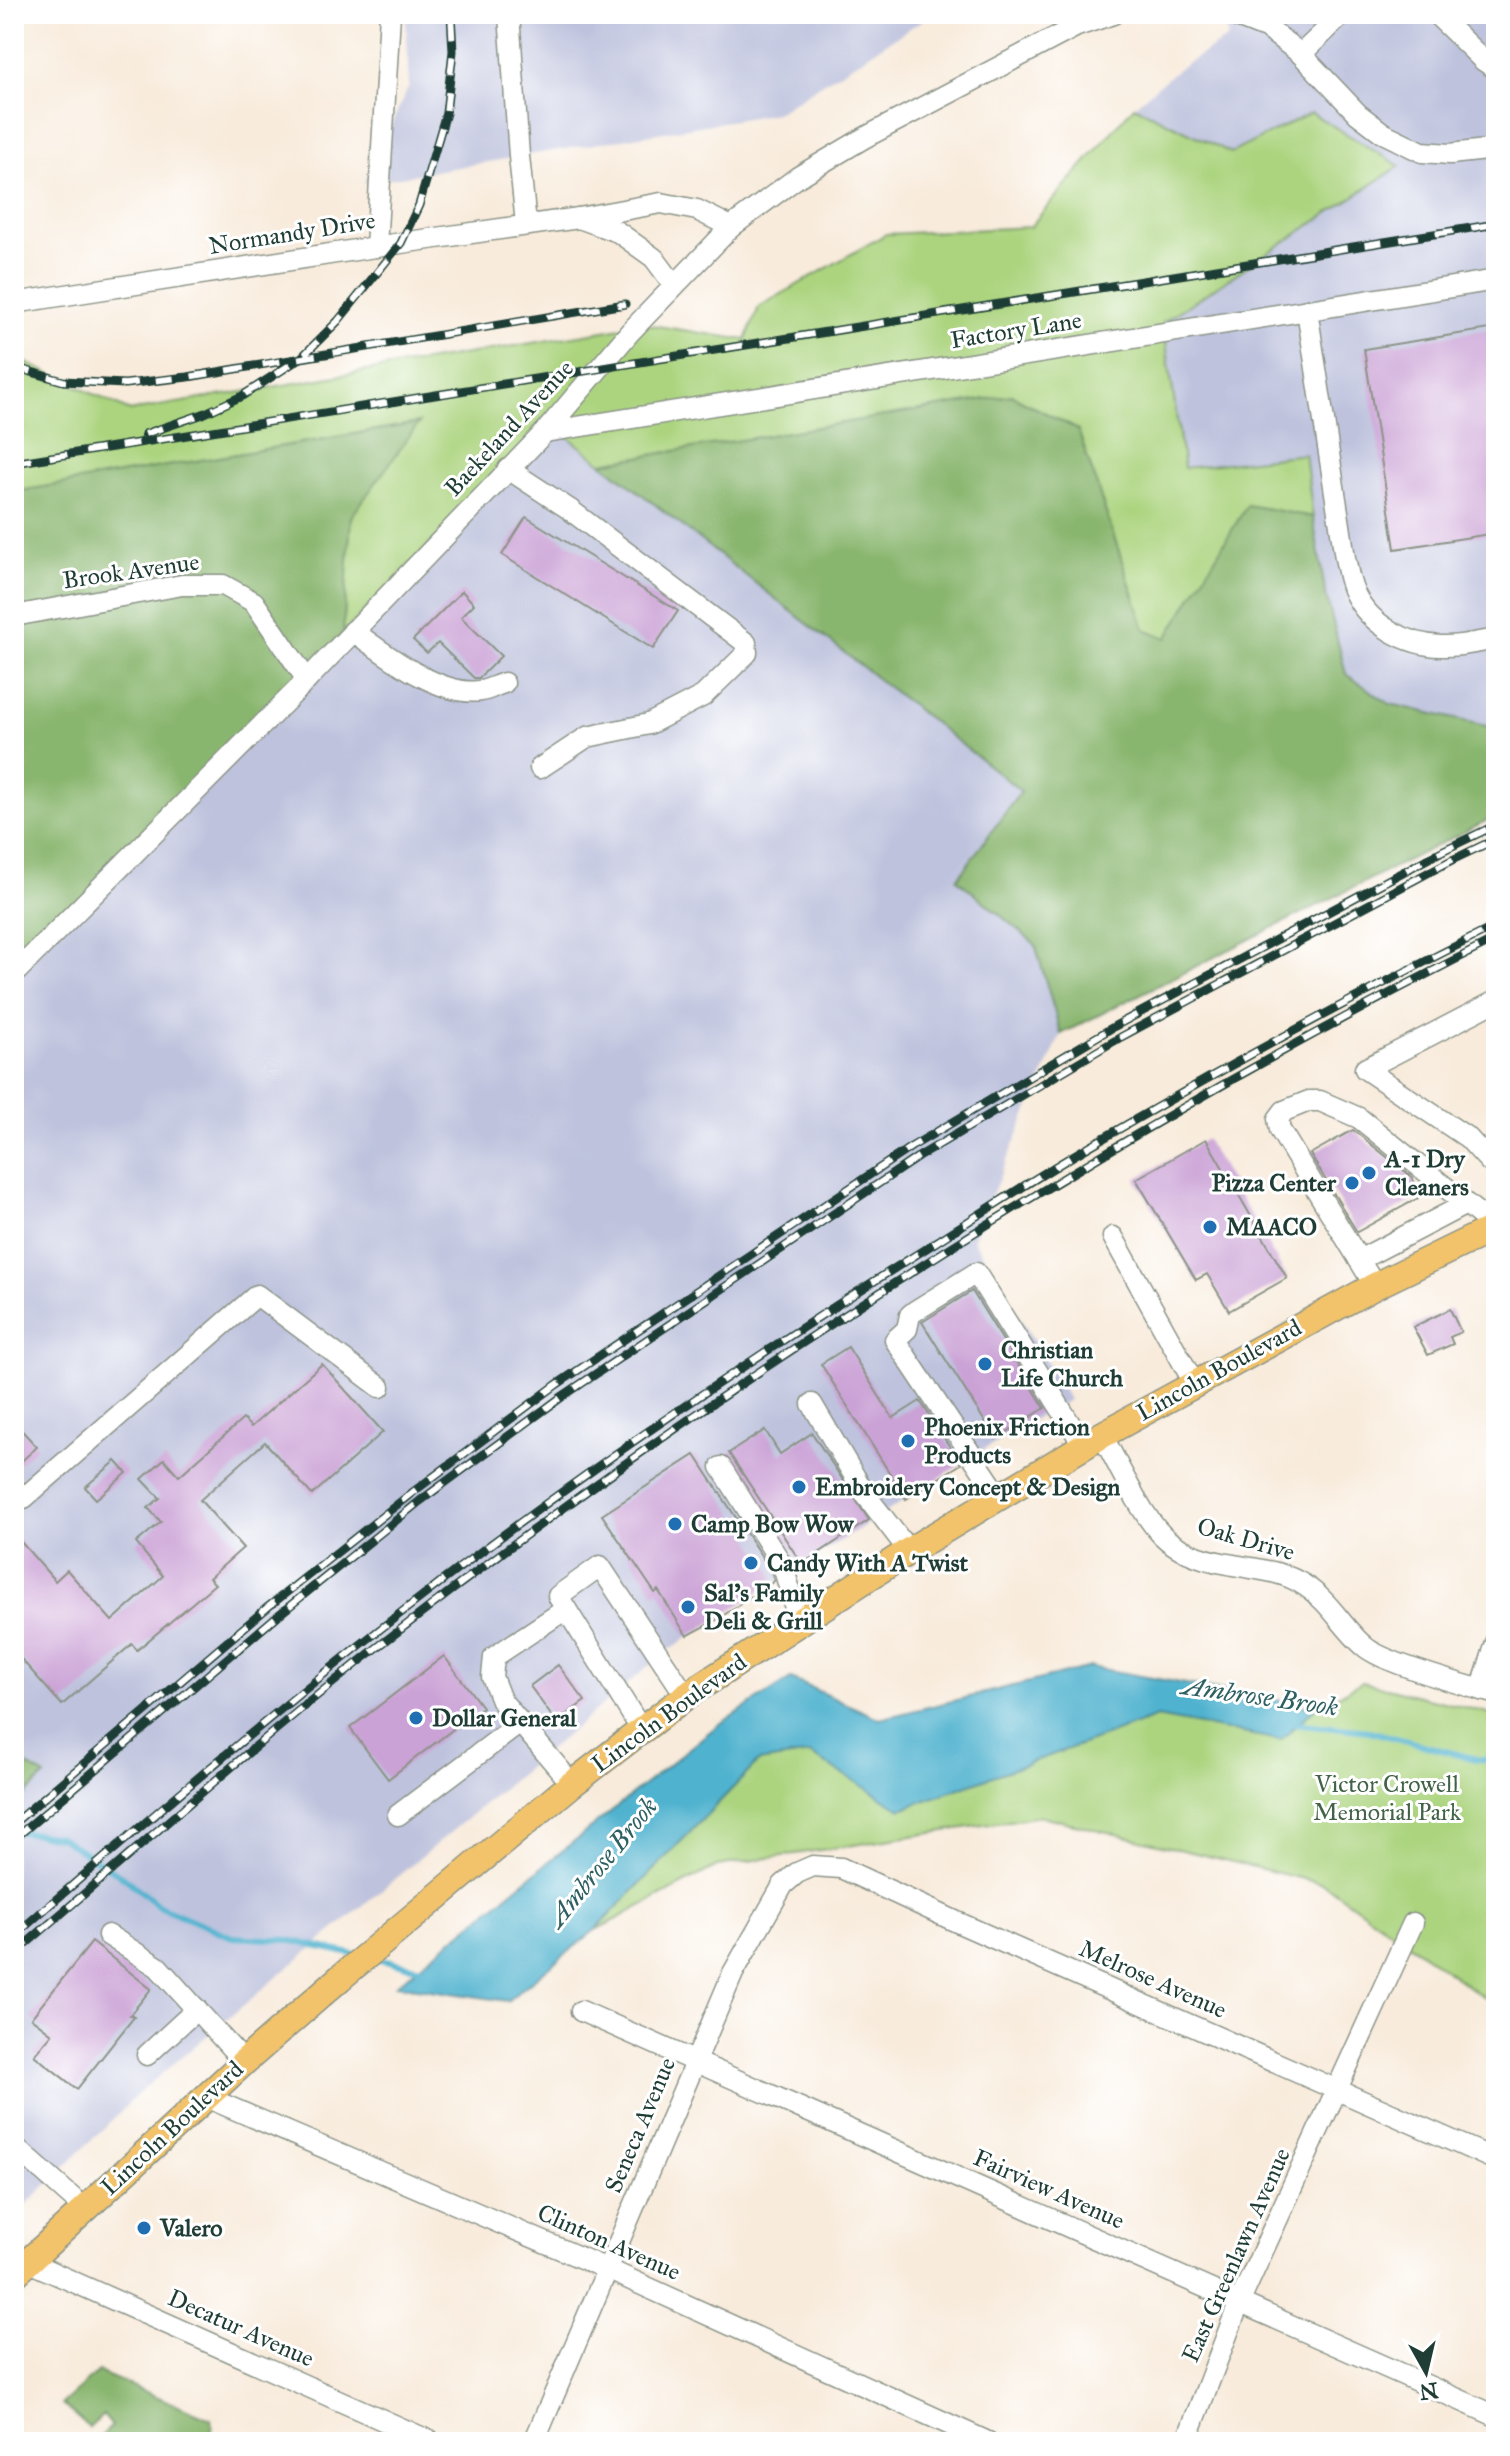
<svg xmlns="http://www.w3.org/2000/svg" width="1510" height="2456" viewBox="0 0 1510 2456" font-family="'IM FELL Great Primer',serif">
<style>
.industrial{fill:#bec2dd}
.green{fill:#acd47f;stroke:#66885a;stroke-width:2}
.forest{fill:#89b66e;stroke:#547a51;stroke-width:2}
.water{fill:#50b2cf;stroke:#387882;stroke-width:2}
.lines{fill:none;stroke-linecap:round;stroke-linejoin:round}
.stream{stroke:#50b2cf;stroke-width:6}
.building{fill:#cba2d6}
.minor-casing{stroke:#8c9488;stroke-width:23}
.major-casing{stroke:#8c9488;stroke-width:29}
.minor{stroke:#fff;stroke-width:20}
.major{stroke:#f2c36a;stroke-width:26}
.rail-casing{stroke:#1f3d34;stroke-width:9}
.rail{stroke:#fff;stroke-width:6;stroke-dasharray:18;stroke-linecap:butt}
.poi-dot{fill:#1f6fb2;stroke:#fff;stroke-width:3}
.labels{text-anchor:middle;stroke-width:6;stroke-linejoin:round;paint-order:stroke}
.street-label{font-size:24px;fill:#1f3d34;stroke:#fff}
.poi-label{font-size:24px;font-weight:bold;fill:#1f3d34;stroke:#fff;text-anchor:start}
.park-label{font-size:24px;fill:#426347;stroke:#fff}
.water-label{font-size:26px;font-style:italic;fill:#2e6062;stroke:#fff}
</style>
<rect width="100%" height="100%" fill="#fff"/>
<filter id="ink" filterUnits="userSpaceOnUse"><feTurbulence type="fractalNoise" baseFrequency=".0125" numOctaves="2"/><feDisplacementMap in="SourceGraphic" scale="16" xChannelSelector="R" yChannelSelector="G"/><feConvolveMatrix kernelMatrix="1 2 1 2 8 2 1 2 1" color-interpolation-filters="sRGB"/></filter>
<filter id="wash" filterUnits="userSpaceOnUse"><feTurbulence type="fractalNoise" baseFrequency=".006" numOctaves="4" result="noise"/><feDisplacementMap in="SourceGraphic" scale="32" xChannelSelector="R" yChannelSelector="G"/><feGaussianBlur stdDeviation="1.8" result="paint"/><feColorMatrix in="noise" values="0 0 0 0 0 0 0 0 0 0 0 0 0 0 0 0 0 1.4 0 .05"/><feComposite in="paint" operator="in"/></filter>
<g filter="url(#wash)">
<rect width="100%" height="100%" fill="#f8ebdb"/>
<g class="industrial">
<polygon points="406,14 932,14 776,113 364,183 409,86"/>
<polygon points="1214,14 1496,14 1496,754 1493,755 1491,727 1390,704 1346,674 1325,591 1305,454 1184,468 1163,322 1400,166 1311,113 1231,153 1134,106 1178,69 1228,38 1224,21"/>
<polygon points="549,422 1021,791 958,879 1035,944 1061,1034 973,1239 1069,1400 1021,1426 667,1651 141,2091 14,2217 14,956 95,905"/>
</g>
<g class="green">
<polygon points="1134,106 1231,153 1311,113 1400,166 1163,322 1184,468 1305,454 1313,517 1247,505 1168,639 1145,629 1078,430 1011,395 602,463 549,422 343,633 351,517 418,423 14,492 14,357 130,411 645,324 746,340 759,307 886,234 1030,227"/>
<polygon points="1362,1682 1496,1715 1496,2006 1324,1884 1041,1816 717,1866 594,1931 758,1762 810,1754 901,1809 1157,1717 1280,1740 1316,1707"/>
</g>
<g class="forest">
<polygon points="1011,395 1078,430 1145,629 1167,638 1247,505 1313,517 1325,591 1346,674 1390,704 1491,727 1493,755 1496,754 1496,816 1061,1034 1035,944 957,879 1021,791 602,463"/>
<polygon points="419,423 351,517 343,633 95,905 14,956 14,492"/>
<polygon points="17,1760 45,1776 14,1806 14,1762"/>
<polygon points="98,2372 211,2419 213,2442 99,2442 97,2440 112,2426 103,2415 89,2428 62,2404"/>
</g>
<polygon class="water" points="1090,1667 1316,1707 1280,1740 1157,1717 901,1809 810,1754 758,1762 594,1931 507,2001 396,1985 718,1725 791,1679 880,1719"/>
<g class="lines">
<g class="stream">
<polyline points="1292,1723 1369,1731 1476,1759 1496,1760"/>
<polyline points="14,1831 60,1837 126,1879 159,1906 232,1937 288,1940 356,1955"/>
<polyline points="375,1959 422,1968"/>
</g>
</g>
<g id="blocks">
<g class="building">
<polygon points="1496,328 1496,533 1395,549 1364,349"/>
<polygon points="526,517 678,611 653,649 502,555"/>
<polygon points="462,591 474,604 461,617 501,656 479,678 474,678 438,643 427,653 413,640"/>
<polygon points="1353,1130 1412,1177 1419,1192 1418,1198 1357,1232 1310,1154"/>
<polygon points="1206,1139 1287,1278 1229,1311 1207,1274 1196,1280 1136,1179"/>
<polygon points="972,1291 1045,1408 996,1439 922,1322"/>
<polygon points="1450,1309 1461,1332 1450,1337 1453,1344 1428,1355 1413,1327"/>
<polygon points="848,1347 893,1418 920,1401 961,1464 906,1499 821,1364"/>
<polygon points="322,1364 383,1432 312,1495 265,1442 200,1500 243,1548 209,1578 215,1584 137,1650 132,1644 62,1705 14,1651 14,1534 55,1581 67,1570 112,1621 163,1576 136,1543 161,1522 148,1508 160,1498 142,1479 164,1459 179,1476 243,1419 251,1427"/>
<polygon points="14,1422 37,1447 14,1468"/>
<polygon points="765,1430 780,1454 812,1433 869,1520 802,1564 729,1453"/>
<polygon points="695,1455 771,1571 774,1581 715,1621 687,1636 658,1590 655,1593 602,1515"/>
<polygon points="116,1461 127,1473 96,1499 85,1487"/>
<polygon points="444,1656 482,1707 388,1779 350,1728"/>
<polygon points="558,1665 585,1701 556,1722 530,1686"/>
<polygon points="92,1942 151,1989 130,2015 134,2017 77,2089 34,2055 52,2034 31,2018"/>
</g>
</g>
</g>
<g filter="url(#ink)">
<use href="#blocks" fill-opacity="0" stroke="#8c9488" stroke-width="2"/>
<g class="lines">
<g class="minor-casing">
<g id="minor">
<polyline points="509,14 519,156 526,224"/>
<polyline points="1229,14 1268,29 1301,54 1358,114 1383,133 1422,152 1450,154 1496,149"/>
<polyline points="1436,14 1484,61 1496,69"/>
<polyline points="1301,54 1343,14"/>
<polyline points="579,218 618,232 654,258 674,285"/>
<polyline points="376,247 390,14"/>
<polyline points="14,303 401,243 579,218 661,203 697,210 731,227"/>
<path d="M 1307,310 L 1345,558 C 1348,570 1349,583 1355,594 C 1370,625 1407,645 1441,646 C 1459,647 1478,642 1496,639"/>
<polyline points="545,432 1496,280"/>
<polyline points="508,469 569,509 746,643 747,653 703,696 649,724 587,737 540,768"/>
<polyline points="14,616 182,585 223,585 254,602 307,680"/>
<path d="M 353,631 C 385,654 439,697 481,691 C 489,690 497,685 504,683"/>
<polyline points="14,974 307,680 545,432 630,332 731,227 798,177 864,138 1077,26 1113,14"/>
<polyline points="1496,1001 1365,1069 1468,1138 1490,1162 1496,1164"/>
<polyline points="1113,1237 1194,1383"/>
<polyline points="1359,1260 1466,1204"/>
<polyline points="1375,1286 1280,1130 1278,1119 1284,1111 1309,1101 1320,1101 1359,1118 1495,1227"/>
<polyline points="812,1404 865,1494 909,1551"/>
<path d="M 1102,1435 C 1117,1462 1140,1513 1162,1535 C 1179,1552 1204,1560 1228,1564 C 1253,1569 1281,1570 1304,1585 C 1330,1601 1342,1627 1364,1646 C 1382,1663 1468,1686 1496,1694"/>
<polyline points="721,1467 783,1566 799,1622"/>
<polyline points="14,1488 24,1498 257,1295 380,1387"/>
<polyline points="999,1496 895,1340 907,1329 910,1315 915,1311 976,1273 1084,1446"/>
<polyline points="566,1609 494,1657 492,1677 501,1700 572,1784"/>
<polyline points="1481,1690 1496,1643"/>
<polyline points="641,1729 558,1596 600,1566 686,1696"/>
<polyline points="398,1815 520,1723"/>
<polyline points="108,1935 158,1967 244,2062"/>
<polyline points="581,2011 1496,2416"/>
<polyline points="147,2055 197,2009"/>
<polyline points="206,2097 607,2269 988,2442"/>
<polyline points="14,2146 85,2209"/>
<polyline points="29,2262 432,2442"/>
<polyline points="534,2442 733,1973 783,1885 797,1873 813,1866 841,1868 957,1922 1496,2160"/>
<polyline points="1186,2442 1240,2301 1413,1923"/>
</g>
</g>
<g class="major-casing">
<polyline id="major" points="14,2275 244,2062 340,1978 572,1784 686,1696 909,1551 1102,1435 1375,1286 1496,1227"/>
</g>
<use href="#minor" class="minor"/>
<use href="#major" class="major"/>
<g class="rail-casing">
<g id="rail">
<polyline points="14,367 63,381 125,384 188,377 625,304"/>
<polyline points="145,434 203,414 242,396 302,357 338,321 401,243 419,205 446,113 453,51 451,14"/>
<polyline points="14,463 1496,224"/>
<polyline points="14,1823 268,1607 413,1492 556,1385 911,1147 1115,1026 1444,850 1496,825"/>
<polyline points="14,1839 276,1617 420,1501 563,1396 918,1157 1121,1037 1450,861 1496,839"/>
<path d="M 14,1936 C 132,1833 251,1731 374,1634 C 549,1495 734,1369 922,1251 C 976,1217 1028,1182 1083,1150 C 1218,1071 1356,995 1496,926"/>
<path d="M 14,1954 C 138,1849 259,1739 388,1639 C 567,1500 753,1372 945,1251 C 1124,1139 1307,1033 1496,939"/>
</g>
</g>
<use href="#rail" class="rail"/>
</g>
</g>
<g class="poi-dot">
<circle cx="1369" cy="1173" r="8"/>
<circle cx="1352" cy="1183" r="8"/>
<circle cx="1210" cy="1227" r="8"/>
<circle cx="985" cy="1364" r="8"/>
<circle cx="908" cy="1441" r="8"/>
<circle cx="799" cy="1487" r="8"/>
<circle cx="675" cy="1524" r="8"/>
<circle cx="751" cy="1563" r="8"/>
<circle cx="688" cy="1607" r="8"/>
<circle cx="416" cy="1718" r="8"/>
<circle cx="144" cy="2228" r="8"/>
</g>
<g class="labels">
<g class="street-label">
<text transform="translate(292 233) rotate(-9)" y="8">Normandy Drive</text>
<text transform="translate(1016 330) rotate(-9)" y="8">Factory Lane</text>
<text transform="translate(509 428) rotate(-47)" y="8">Baekeland Avenue</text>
<text transform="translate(131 571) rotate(-8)" y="8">Brook Avenue</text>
<text transform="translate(1219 1370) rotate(-29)" y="8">Lincoln Boulevard</text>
<text transform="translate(1246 1539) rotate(16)" y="8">Oak Drive</text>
<text transform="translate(669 1713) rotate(-36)" y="8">Lincoln Boulevard</text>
<text transform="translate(1153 1979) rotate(24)" y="8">Melrose Avenue</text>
<text transform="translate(640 2125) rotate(-67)" y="8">Seneca Avenue</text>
<text transform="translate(172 2128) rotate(-43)" y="8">Lincoln Boulevard</text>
<text transform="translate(1049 2189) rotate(24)" y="8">Fairview Avenue</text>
<text transform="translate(609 2242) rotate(24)" y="8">Clinton Avenue</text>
<text transform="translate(1236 2255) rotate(-66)" y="8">East Greenlawn Avenue</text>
<text transform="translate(241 2328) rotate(24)" y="8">Decatur Avenue</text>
</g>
<g class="poi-label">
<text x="1385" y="1167">A-1 Dry<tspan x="1385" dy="28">Cleaners</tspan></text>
<text x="1336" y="1191" text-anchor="end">Pizza Center</text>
<text x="1226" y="1235">MAACO</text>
<text x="1001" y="1358">Christian<tspan x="1001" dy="28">Life Church</tspan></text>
<text x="924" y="1435">Phoenix Friction<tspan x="924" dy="28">Products</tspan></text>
<text x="815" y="1495">Embroidery Concept &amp; Design</text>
<text x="691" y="1532">Camp Bow Wow</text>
<text x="767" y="1571">Candy With A Twist</text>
<text x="704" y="1601">Sal's Family<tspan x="704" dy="28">Deli &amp; Grill</tspan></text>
<text x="432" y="1726">Dollar General</text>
<text x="160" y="2236">Valero</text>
</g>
<g class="park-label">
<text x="1387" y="1792">Victor Crowell<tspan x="1387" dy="28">Memorial Park</tspan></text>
</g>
<g class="water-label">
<text transform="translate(1260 1696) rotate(8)" y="9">Ambrose Brook</text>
<text transform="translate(602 1862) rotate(-51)" y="9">Ambrose Brook</text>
</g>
</g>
<rect width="1510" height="2456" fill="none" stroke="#fff" stroke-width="48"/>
<g transform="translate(1426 2372) rotate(172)" stroke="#ffffff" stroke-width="6" paint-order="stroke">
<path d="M0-6L14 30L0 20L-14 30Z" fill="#1f3d34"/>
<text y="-12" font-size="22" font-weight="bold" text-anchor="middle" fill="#1f3d34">N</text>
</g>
</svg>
